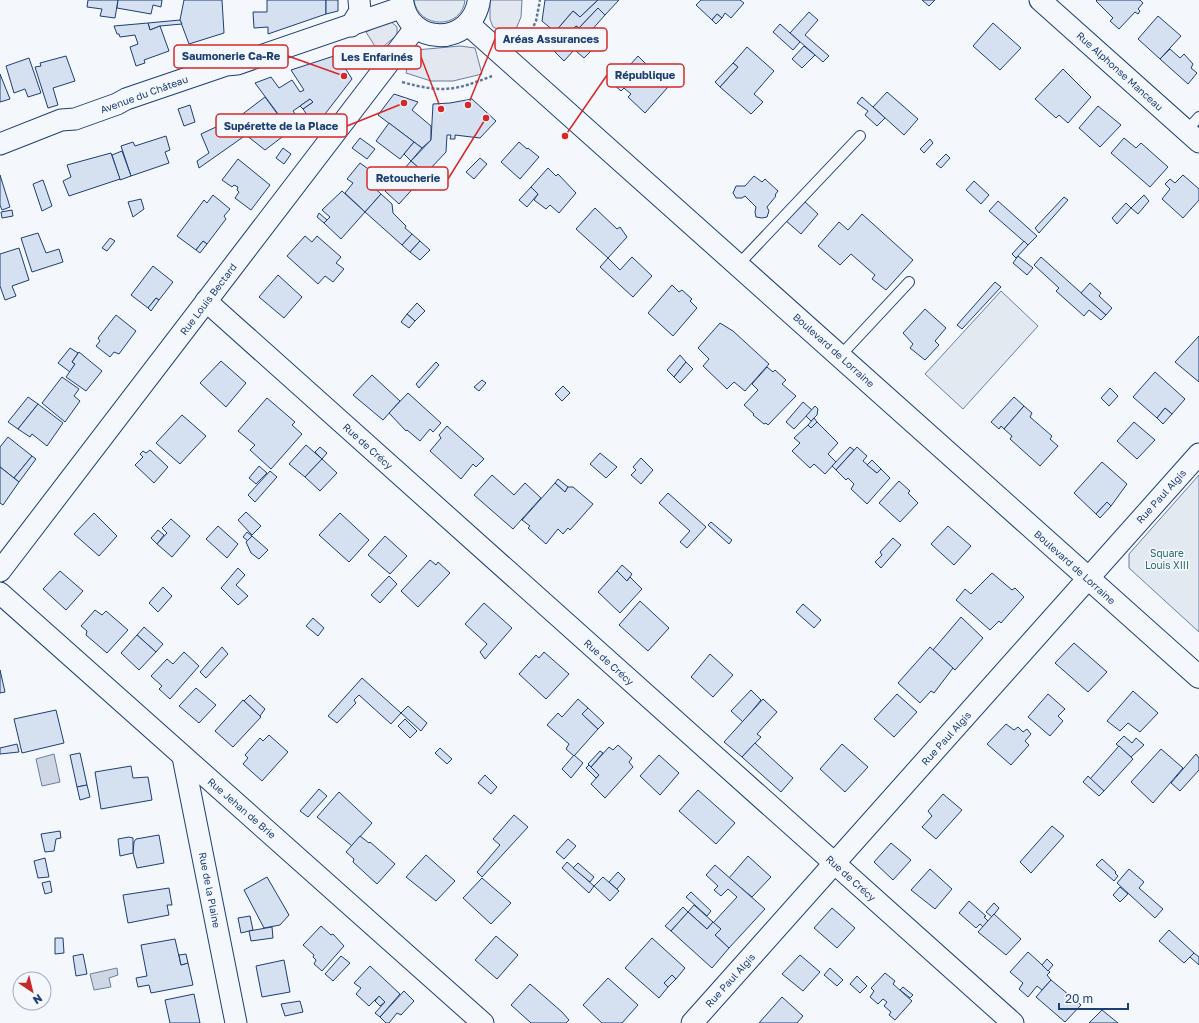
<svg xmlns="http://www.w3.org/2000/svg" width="1199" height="1023" viewBox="0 0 1199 1023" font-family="'Golos Text',sans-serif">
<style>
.green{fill:#e3e9f0;stroke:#687fa3}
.parking{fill:#e3e8f0;stroke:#687fa3}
.water{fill:#cfd7e4;stroke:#687fa3}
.building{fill:#d5e0f0;stroke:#1d3f73}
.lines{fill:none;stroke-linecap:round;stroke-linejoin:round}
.lane-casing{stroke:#1d3f73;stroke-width:12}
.street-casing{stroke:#1d3f73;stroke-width:23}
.secondary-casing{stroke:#1d3f73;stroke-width:24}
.path{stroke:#5e769c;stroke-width:2.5;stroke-dasharray:3 2;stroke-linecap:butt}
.lane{stroke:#f4f7fb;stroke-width:10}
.street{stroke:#f4f7fb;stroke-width:21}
.secondary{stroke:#f4f7fb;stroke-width:22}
.labels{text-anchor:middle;stroke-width:3;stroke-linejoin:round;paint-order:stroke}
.street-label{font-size:10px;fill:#1d3f73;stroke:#f4f7fb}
.park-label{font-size:10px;fill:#2c6c60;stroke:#f4f7fb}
.leader{fill:none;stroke:#d62828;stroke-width:1.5}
.callout-dot{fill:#d62828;stroke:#f4f7fb;stroke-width:1.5}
.callout{fill:#f4f7fb;stroke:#d62828;stroke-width:1.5}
.callout-label{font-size:11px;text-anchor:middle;font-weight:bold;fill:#1d3f73}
</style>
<rect width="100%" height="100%" fill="#f4f7fb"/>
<g class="green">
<path d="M 414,0 L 465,0 C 462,30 418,29 414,0 Z"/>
<polygon points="1001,291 1038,326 963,409 925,374"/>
<polygon points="1199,475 1199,632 1129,568 1129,554"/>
</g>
<g class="parking">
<polygon points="490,0 522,0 521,17 513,36 493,27 490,19"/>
<polygon points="390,21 397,27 397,35 378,51 366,32"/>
<polygon points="460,46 475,48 482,74 453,81 431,81 406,73 410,53 416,50"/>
</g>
<g class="water">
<polygon points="54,754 60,782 42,786 36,759"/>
<polygon points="117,968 118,975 109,978 111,987 94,990 90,974"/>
</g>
<g class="building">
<polygon points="88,0 118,0 115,18 100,16 102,9 87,7"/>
<polygon points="118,0 162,0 161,7 153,5 151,14 117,8"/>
<polygon points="184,0 222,0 224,33 189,44 180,20"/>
<polygon points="267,0 326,0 326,14 268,34 268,27 254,28 253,12 267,12"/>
<polygon points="326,0 338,0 338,11 326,14"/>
<polygon points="545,0 598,0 580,17 573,11 555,32 542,21"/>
<polygon points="598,0 619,0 605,15 598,8 579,28 576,26 564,40 555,32 573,11 580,17"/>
<polygon points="701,0 740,0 744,3 731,18 725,13 722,18 717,14 712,20 696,5"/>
<polygon points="922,0 935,0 929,6"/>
<polygon points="1097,0 1140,0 1143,3 1138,9 1140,11 1138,14 1135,12 1119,29 1110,21 1113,18 1096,1"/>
<polygon points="598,8 605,15 575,49 564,40 576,26 579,28"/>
<polygon points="809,12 818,20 805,35 829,56 823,62 790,33"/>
<polygon points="717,14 722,18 716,24 712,20"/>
<polygon points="1158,16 1181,36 1160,59 1138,39"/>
<polygon points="180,20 182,24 160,26 150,30 148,23"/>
<polygon points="148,23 150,30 160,26 169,51 144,60 145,63 136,66 130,47 138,44 135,35 120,37 119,34 117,34 114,26"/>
<polygon points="993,23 1021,48 1000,70 973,46"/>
<polygon points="780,24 800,42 793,50 773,32"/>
<polygon points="588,38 596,46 584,58 576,51"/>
<polygon points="564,40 575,49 564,61 554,51"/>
<polygon points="804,46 815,55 802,68 792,59"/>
<polygon points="747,47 774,71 754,94 763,102 751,114 720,87 738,67 733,63"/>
<polygon points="1170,49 1180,58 1184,54 1193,64 1191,68 1197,73 1188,84 1160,59"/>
<polygon points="337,55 352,79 315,127 303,109 313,102 310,99 293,111 298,118 287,126 255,83 271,77 279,88 292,80 300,92 304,90 291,70"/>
<polygon points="66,56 75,81 53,88 58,105 48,108 35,67 41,66 40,63"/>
<polygon points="638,56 652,70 644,79 650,85 658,78 668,87 645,113 628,97 631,94 624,88 621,91 613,84"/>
<polygon points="29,58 41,93 28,97 25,89 14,93 6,66"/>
<polygon points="733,63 738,67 720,87 715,82"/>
<polygon points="1063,69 1091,97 1068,123 1059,115 1056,118 1035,99"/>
<polygon points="0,74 10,99 0,102"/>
<polygon points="887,92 918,119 904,135 873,107"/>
<polygon points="394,94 418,102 412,110 431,126 431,140 422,148 378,115"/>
<polygon points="265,97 290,131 265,150 246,135 240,116"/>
<polygon points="862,97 885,118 877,126 865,115 868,111 857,103"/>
<polygon points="310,99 313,102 303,109 300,106"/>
<polygon points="472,99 496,121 480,138 455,135 455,139 450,139 451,135 447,135 446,152 430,169 441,178 436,185 411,161 431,140 433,104 450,103"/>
<polygon points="190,105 195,122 184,126 178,109"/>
<polygon points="1098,106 1121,125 1100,147 1079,128"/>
<polygon points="241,121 246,135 199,168 197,161 209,153 201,134 216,127 219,131"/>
<polygon points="389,123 414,142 400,159 376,141"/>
<polygon points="166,136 170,150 165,152 169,163 131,176 121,146 133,142 135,146"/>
<polygon points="360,138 375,149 367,159 352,148"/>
<polygon points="1124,138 1136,148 1141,143 1168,167 1150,187 1111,153"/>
<polygon points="930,139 933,143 924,153 920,149"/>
<polygon points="414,142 422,148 411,161 404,154"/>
<polygon points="519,142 527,149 528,148 539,157 520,179 501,162"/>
<polygon points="283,148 291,154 284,164 276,158"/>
<polygon points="122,151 131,176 120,180 112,155"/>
<polygon points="111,153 120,179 69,196 63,181 71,177 67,165"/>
<polygon points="946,154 950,158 941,168 936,164"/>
<polygon points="480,158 487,164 474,179 466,172"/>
<polygon points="238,159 270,185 251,210 235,198 239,192 237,190 238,187 234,185 232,187 222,180"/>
<polygon points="411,161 426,174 399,204 385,191"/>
<polygon points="360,163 378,176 371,185 381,194 365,212 345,193 353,183 347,179"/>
<polygon points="548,168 556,176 558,174 576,193 559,213 550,205 546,209 534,200 538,194 531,187"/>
<polygon points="0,175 10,207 2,210 0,205"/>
<polygon points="1183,175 1199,189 1199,200 1183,218 1162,199 1170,189 1165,184 1170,179 1175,183"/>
<polygon points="754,176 762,182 765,179 778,191 775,195 776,196 767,207 769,211 767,217 762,218 756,217 755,212 756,207 745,196 742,198 736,198 733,193 736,186 745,186"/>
<polygon points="43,180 52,206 42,211 33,184"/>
<polygon points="974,181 989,195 981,204 966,190"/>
<polygon points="531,187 538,194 527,207 519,200"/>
<polygon points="342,191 365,212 341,239 324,223 330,217 322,210"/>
<polygon points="381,194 392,204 393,213 406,226 405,228 412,234 402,245 365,212"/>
<polygon points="213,195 230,209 224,216 226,219 207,244 203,241 196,250 177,236 204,200 207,203"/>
<polygon points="1144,195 1149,201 1138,214 1131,208"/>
<polygon points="1064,197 1068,200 1039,233 1035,228"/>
<polygon points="141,199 144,209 133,217 128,202"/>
<polygon points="803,200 818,214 801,234 785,220"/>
<polygon points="998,201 1037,236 1028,245 989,211"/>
<polygon points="1126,203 1131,208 1117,224 1112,218"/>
<polygon points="595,208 617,229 620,227 627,237 608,258 576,229"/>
<polygon points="12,210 13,216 2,218 1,212"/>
<polygon points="319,213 327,220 324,223 317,217"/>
<polygon points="862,214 913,260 886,290 872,279 875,275 851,254 840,265 818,246 839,222 848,230"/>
<polygon points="38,233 46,253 59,249 63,262 32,272 21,238"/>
<polygon points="412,234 420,241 410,252 402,245"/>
<polygon points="305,236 312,242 317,236 341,257 336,263 344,269 333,282 325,276 318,284 287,256"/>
<polygon points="110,238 115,241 107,251 102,248"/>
<polygon points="203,241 207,244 200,253 196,250"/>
<polygon points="420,241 430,250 420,260 410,252"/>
<polygon points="1024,241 1028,245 1016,258 1012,254"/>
<polygon points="19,248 29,280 12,286 16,296 5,300 0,286 0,254"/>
<polygon points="1018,256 1033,268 1027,275 1013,263"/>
<polygon points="632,257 652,276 633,297 600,267 608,258 620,270"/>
<polygon points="1041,257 1106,315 1101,320 1089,310 1084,316 1056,291 1059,288 1034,265"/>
<polygon points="153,266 173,282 159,300 156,298 148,308 131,295"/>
<polygon points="278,275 302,297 284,318 259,297"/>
<polygon points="995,282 1001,287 962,329 957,325"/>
<polygon points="1090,283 1101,293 1099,296 1112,308 1106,315 1081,293"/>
<polygon points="672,285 679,292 682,290 692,299 690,301 697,308 673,336 648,313"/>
<polygon points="156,298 159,300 151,311 148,308"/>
<polygon points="417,303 425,311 415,321 407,314"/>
<polygon points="925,309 946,328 935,341 939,345 925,360 910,348 913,344 903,333"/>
<polygon points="407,314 415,321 409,328 401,322"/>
<polygon points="116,315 136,331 119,354 114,352 110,357 96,346 100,341 98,338"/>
<polygon points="720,323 733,331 769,364 745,391 734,382 727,389 703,366 709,359 698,348"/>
<polygon points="1199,336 1199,382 1175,362"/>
<polygon points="70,348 78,353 72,362 75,364 70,372 58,363"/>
<polygon points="79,352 102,371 86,391 66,377 75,364 72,362"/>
<polygon points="680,355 686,362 674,377 667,370"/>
<polygon points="221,361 246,383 226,407 200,383"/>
<polygon points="436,362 439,365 419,388 416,384"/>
<polygon points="686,362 693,369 680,383 674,377"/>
<polygon points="767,367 773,372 775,370 786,380 782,384 796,396 768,425 766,423 764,424 753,415 754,414 744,405 758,390 752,384"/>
<polygon points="1155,372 1185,399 1172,414 1165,408 1157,418 1133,397"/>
<polygon points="372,375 400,401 383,420 353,395"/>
<polygon points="62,377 79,389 74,396 80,401 65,422 42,403"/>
<polygon points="482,380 486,383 479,391 474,387"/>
<polygon points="563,386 570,393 562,401 555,394"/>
<polygon points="1110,388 1118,396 1109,406 1101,398"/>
<polygon points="408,393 441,423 433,432 430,429 420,441 407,430 406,431 389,413"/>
<polygon points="28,397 38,404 18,429 8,422"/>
<polygon points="1014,397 1024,406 1004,429 1001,426 999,429 991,422"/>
<polygon points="267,398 295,422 292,425 302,434 271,469 250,450 255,445 238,431"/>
<polygon points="803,402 812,410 794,429 786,422"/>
<polygon points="38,404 63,423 47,446 32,434 30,437 18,429"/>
<polygon points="815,406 818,409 817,415 811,421 806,416"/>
<polygon points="1024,406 1032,413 1030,417 1052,436 1050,439 1058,446 1040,466 1010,439 1012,436 1004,429"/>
<polygon points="1165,408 1172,414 1163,424 1157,418"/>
<polygon points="182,415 206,436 180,464 156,443"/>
<polygon points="814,418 817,422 811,428 808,425"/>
<polygon points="817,422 838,443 828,454 836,462 825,474 814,464 810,468 792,451 800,443 794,438 808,425 811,428"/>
<polygon points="1134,422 1155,440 1137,459 1117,441"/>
<polygon points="447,426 484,459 476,467 473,464 461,479 430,451 441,438 439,435"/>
<polygon points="8,437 32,456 14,478 0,467 0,447"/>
<polygon points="306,445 322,459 305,477 289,464"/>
<polygon points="320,447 327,453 322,459 315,452"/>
<polygon points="850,447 854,450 836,470 832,466"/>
<polygon points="857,447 867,456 863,461 877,473 881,469 890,478 867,504 851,489 854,484 848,478 846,480 836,470"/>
<polygon points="150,450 168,467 154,483 135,465 143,457 140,454 143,451 146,453"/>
<polygon points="600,453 617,467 606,478 590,464"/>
<polygon points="32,456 36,459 19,482 14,478"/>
<polygon points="641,458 653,470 641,484 631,475 636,470 633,467"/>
<polygon points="322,459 337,473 320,491 305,477"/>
<polygon points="872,460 881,469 877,473 867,465"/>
<polygon points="1102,462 1127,484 1111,506 1107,502 1096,514 1074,493"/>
<polygon points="259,466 267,473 256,484 249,478"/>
<polygon points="0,467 19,482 3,505 0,503"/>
<polygon points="270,471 277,477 255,502 248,495"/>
<polygon points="492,475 514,495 525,483 541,498 513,529 474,495"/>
<polygon points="558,479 568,487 565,492 555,483"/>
<polygon points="899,481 910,491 908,493 918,503 900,522 879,503"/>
<polygon points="555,483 565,492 568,487 573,487 593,504 570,530 568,528 563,534 558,529 546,544 528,528 530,526 522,520"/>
<polygon points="668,493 706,527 687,548 680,542 690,531 659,503"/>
<polygon points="1107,502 1111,506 1100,518 1096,514"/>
<polygon points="246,512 261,526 252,535 238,520"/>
<polygon points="94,513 117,536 99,556 74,534"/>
<polygon points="340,513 369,540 349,562 319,535"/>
<polygon points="171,519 190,536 172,557 157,544 167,533 162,528"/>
<polygon points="711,522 732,540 729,544 708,525"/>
<polygon points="218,526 238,544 227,558 206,539"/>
<polygon points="948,526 971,546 954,565 931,544"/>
<polygon points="158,530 164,535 157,544 151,538"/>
<polygon points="247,532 252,536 248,541 243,537"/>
<polygon points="252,536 268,550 259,559 251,553 246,542"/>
<polygon points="385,536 407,556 390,574 368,555"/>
<polygon points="893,538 901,545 881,568 875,562 882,555 880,552"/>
<polygon points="430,560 436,565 438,562 450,573 418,607 401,591"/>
<polygon points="622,565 632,574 627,581 617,571"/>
<polygon points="238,568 245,575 236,585 248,596 238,605 221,588"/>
<polygon points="60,571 83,591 66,610 43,589"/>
<polygon points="617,571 627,581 630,577 642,589 620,613 598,592"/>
<polygon points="992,573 1012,590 1015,588 1024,597 1001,623 999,621 990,630 956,600 965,589 971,594"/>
<polygon points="389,576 397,584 380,603 371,595"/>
<polygon points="163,587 172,596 158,612 149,603"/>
<polygon points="640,601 669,628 648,651 619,625"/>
<polygon points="484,603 512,628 485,659 480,652 487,644 465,624"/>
<polygon points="803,604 821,620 814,628 796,612"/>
<polygon points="95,610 102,615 106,611 128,630 107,653 86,635 87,631 81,626"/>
<polygon points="961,617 983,638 955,670 933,650"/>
<polygon points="313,618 324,628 318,636 306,626"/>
<polygon points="144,627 163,644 156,652 137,635"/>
<polygon points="137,635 156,652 139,670 121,653"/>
<polygon points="1074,643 1107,672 1088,692 1055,663"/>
<polygon points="222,647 228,654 206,678 200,672"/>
<polygon points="930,647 953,668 934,693 931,691 920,703 898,683"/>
<polygon points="184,652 199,666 170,699 159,689 162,686 151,676 167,659 173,664"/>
<polygon points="544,652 569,674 546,699 519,674 536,655 539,658"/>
<polygon points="710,654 733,675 713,697 691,677"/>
<polygon points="0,670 5,692 0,693"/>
<polygon points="362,678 401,713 391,724 359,695 354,700 356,703 337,723 328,716"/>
<polygon points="196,688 216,705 199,723 179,706"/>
<polygon points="751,690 761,700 743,722 731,711"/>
<polygon points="1133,691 1158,713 1140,732 1128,723 1120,731 1107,721"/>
<polygon points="897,694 917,712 894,737 874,719"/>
<polygon points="1048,694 1065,709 1058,716 1063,721 1050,736 1028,717"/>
<polygon points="250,695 265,709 260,716 244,701"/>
<polygon points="578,699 588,708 582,714 598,729 574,756 566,749 569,744 547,725 558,713 562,717"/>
<polygon points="763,699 777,712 757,734 761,737 742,757 724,742"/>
<polygon points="243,700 261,717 233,747 215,731"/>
<polygon points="408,706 427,723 421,731 401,713"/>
<polygon points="588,708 604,723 598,729 582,714"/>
<polygon points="56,710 64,743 22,753 14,719"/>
<polygon points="405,719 417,731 410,738 398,726"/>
<polygon points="1006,724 1014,730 1018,727 1023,732 1027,729 1031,734 1025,741 1029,745 1011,765 987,744"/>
<polygon points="269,735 288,752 262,781 243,764 248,758 245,755 260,738 263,741"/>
<polygon points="1124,736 1132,743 1136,738 1144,745 1131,757 1116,744"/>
<polygon points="755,743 793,778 781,792 742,757"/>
<polygon points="17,744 19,752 0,754 0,748"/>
<polygon points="842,744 868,767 845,792 820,769"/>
<polygon points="618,745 632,758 629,762 633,767 605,798 591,784 599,775 591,767 609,747 613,750"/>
<polygon points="1119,746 1133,759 1104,791 1090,779"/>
<polygon points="440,748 452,759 447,764 435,753"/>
<polygon points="1161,749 1183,768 1153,803 1131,782"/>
<polygon points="600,751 603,753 591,767 588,764"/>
<polygon points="80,753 87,785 77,787 70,755"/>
<polygon points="1196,754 1199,758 1199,770 1180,791 1171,783"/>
<polygon points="574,755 583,763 571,778 562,769"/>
<polygon points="659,755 679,773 660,795 640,776"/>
<polygon points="589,765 599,775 596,778 586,768"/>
<polygon points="131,766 133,778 148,777 152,800 101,809 95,772"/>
<polygon points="485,775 497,787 491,794 478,783"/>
<polygon points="1088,776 1104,791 1099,796 1083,782"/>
<polygon points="87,785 90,797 80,800 77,787"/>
<polygon points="319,789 327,796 308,817 300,811"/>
<polygon points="698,790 735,823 716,844 679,811"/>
<polygon points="339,792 372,823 352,846 317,817"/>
<polygon points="943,794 962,810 936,839 922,827 932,816 928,811"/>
<polygon points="514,815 528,827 482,877 477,872 500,845 493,839"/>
<polygon points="1052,826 1064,836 1031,873 1020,862"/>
<polygon points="60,831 61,838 56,839 54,851 45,852 41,834"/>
<polygon points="159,835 164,863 137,868 133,853 134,842 136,839"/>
<polygon points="360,836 369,843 370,842 395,864 377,884 353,862 354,859 346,852"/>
<polygon points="129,837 133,838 133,853 120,856 118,839"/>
<polygon points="568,839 576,846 564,859 556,852"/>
<polygon points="891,843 911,860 893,880 874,862"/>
<polygon points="426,855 455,881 436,901 406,877"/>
<polygon points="748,856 771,877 752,897 729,878"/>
<polygon points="45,858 49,877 38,878 34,861"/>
<polygon points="1102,859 1116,872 1115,873 1118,876 1114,881 1096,865"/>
<polygon points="567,862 594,886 589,893 562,868"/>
<polygon points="578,863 594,877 590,882 573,868"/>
<polygon points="715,865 765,909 729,948 715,935 721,929 713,923 737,897 728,889 721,896 714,890 718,886 706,875"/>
<polygon points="930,869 952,889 935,909 911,890"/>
<polygon points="1129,869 1144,882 1139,888 1163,909 1155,918 1117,883"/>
<polygon points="618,872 625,879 617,889 609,882"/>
<polygon points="267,877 289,915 280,925 264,928 244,890"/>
<polygon points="603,877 619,891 610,901 594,886"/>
<polygon points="482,878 511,903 491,924 463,898"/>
<polygon points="50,881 52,892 45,894 42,883"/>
<polygon points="1120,887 1128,894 1120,902 1113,895"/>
<polygon points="169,888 172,905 167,905 169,915 128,923 123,895"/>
<polygon points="691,892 711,911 707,916 686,897"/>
<polygon points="969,901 986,916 984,917 988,921 983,927 980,924 976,928 959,913"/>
<polygon points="994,903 999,908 992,917 986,912"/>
<polygon points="694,905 713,922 707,929 688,912"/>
<polygon points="683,907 688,912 671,931 665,926"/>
<polygon points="832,908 855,928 837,948 814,928"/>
<polygon points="688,912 707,929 713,922 721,929 715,935 729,948 712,968 671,931"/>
<polygon points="994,914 1021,939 1006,955 978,932"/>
<polygon points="250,916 253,930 241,933 238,918"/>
<polygon points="321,926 331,935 333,934 344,946 322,971 314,964 316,960 313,957 314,955 303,945"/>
<polygon points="272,927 273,938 251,941 249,931"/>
<polygon points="1169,930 1194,953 1184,963 1159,941"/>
<polygon points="496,936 518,955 497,979 475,960"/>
<polygon points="55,938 63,938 64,953 55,954"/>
<polygon points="652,938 685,968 676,979 672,975 664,983 668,987 659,998 625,968"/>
<polygon points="175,939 181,965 188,963 193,985 151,993 149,985 138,987 136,978 147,976 141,945"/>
<polygon points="1028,952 1050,972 1047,975 1051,980 1042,990 1037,986 1028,997 1019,989 1023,983 1010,972"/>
<polygon points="1194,953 1199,957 1199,965 1190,957"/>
<polygon points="83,954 87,974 76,976 73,956"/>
<polygon points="186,954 188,963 181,965 179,955"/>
<polygon points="800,955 820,972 803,991 782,974"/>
<polygon points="341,956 350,963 333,981 325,974"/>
<polygon points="1047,959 1053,965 1048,971 1042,965"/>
<polygon points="284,960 290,992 262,997 256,966"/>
<polygon points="370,966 400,994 380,1017 375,1013 385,1002 379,996 369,1006 356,994 361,988 354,983"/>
<polygon points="830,968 843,980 837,986 824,975"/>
<polygon points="885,973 895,981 893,984 912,1001 895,1020 889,1015 891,1012 884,1006 887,1002 883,999 878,1004 870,997 874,991 871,988"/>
<polygon points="672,975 676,979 668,987 664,983"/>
<polygon points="857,976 867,986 860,993 850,984"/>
<polygon points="608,978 638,1005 622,1023 602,1023 583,1005"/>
<polygon points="1051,980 1081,1005 1065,1022 1036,997"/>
<polygon points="530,984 562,1012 569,1020 566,1023 531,1023 511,1005"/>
<polygon points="903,987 913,995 910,998 900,990"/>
<polygon points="404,991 414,1001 401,1015 397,1013 389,1023 386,1023 380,1017"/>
<polygon points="194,994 200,1023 170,1023 165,1000"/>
<polygon points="379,996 385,1002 380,1006 375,1001"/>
<polygon points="782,997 803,1016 797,1023 759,1023"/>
<polygon points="300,1001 303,1012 285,1016 281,1004"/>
<polygon points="1102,1010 1118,1023 1089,1023"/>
</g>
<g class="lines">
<g class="lane-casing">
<g id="lane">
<polyline points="1186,131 1199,117"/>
<polyline points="738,265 860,136"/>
<polyline points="840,356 909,282"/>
</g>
</g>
<g class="street-casing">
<g id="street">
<polyline points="1040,0 1199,142"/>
<polyline points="351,26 360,11 359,0"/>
<polyline points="0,144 61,120 75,119 117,104 126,99 226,65 237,64 403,7"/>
<polyline points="206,301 1013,1023"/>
<polyline points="0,571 416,27"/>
<polyline points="0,593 483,1023"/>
<polyline points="183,757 236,1023"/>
<polyline points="692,1023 1199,454"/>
</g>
</g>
<g class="secondary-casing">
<g id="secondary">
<path d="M 402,0 C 407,47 472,47 479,0"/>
<polyline points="468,24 1199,677"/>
</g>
</g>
<g class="path">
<polyline points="525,44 536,21 540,0"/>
<polyline points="350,48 362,60"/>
<path d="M 402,82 C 442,93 454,91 492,76"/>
</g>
<use href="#lane" class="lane"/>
<use href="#street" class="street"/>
<use href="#secondary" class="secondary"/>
</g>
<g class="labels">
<g class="street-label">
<text transform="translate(1120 71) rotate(42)" y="4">Rue Alphonse Manceau</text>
<text transform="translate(144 94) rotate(-20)" y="4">Avenue du Château</text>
<text transform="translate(208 299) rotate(-53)" y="4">Rue Louis Bectard</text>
<text transform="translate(834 350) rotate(42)" y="4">Boulevard de Lorraine</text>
<text transform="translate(368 446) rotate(42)" y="4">Rue de Crécy</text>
<text transform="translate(1161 496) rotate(-48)" y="4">Rue Paul Algis</text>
<text transform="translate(1075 567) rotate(42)" y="4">Boulevard de Lorraine</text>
<text transform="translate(609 662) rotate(42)" y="4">Rue de Crécy</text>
<text transform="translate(946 738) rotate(-48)" y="4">Rue Paul Algis</text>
<text transform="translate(242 808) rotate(41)" y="4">Rue Jehan de Brie</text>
<text transform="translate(851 878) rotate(42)" y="4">Rue de Crécy</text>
<text transform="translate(210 890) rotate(79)" y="4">Rue de la Plaine</text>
<text transform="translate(730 980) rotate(-48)" y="4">Rue Paul Algis</text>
</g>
<g class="park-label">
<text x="1167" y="557">Square<tspan x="1167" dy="12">Louis XIII</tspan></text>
</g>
</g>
<path class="leader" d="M468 105L495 39M344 76L288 56M441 109L421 57M565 136L607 75M404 103L347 126M486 118L448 179"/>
<g class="callout-dot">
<circle cx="468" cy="105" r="4"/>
<circle cx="344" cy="76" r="4"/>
<circle cx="441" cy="109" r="4"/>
<circle cx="565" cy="136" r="4"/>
<circle cx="404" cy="103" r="4"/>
<circle cx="486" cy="118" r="4"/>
</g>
<g class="callout">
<rect x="495" y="28" width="112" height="23" rx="4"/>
<rect x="174" y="45" width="114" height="23" rx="4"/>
<rect x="333" y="46" width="88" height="23" rx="4"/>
<rect x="607" y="64" width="77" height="23" rx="4"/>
<rect x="216" y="114" width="131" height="23" rx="4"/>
<rect x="367" y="167" width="81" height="23" rx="4"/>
</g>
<g class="callout-label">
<text x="551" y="43">Aréas Assurances</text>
<text x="231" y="60">Saumonerie Ca-Re</text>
<text x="377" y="61">Les Enfarinés</text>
<text x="645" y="79">République</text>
<text x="281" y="130">Supérette de la Place</text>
<text x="408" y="182">Retoucherie</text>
</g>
<g transform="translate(32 991) rotate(145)"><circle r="19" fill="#f4f7fb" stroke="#9eadc5"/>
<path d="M0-3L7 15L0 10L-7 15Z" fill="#c62828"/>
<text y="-6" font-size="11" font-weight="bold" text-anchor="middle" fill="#1d3f73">N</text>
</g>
<path d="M1059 1003v6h69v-6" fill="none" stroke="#1d3f73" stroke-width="2"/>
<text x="1065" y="1003" font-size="12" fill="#1d3f73" stroke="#f4f7fb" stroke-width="3" paint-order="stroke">20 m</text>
</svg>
